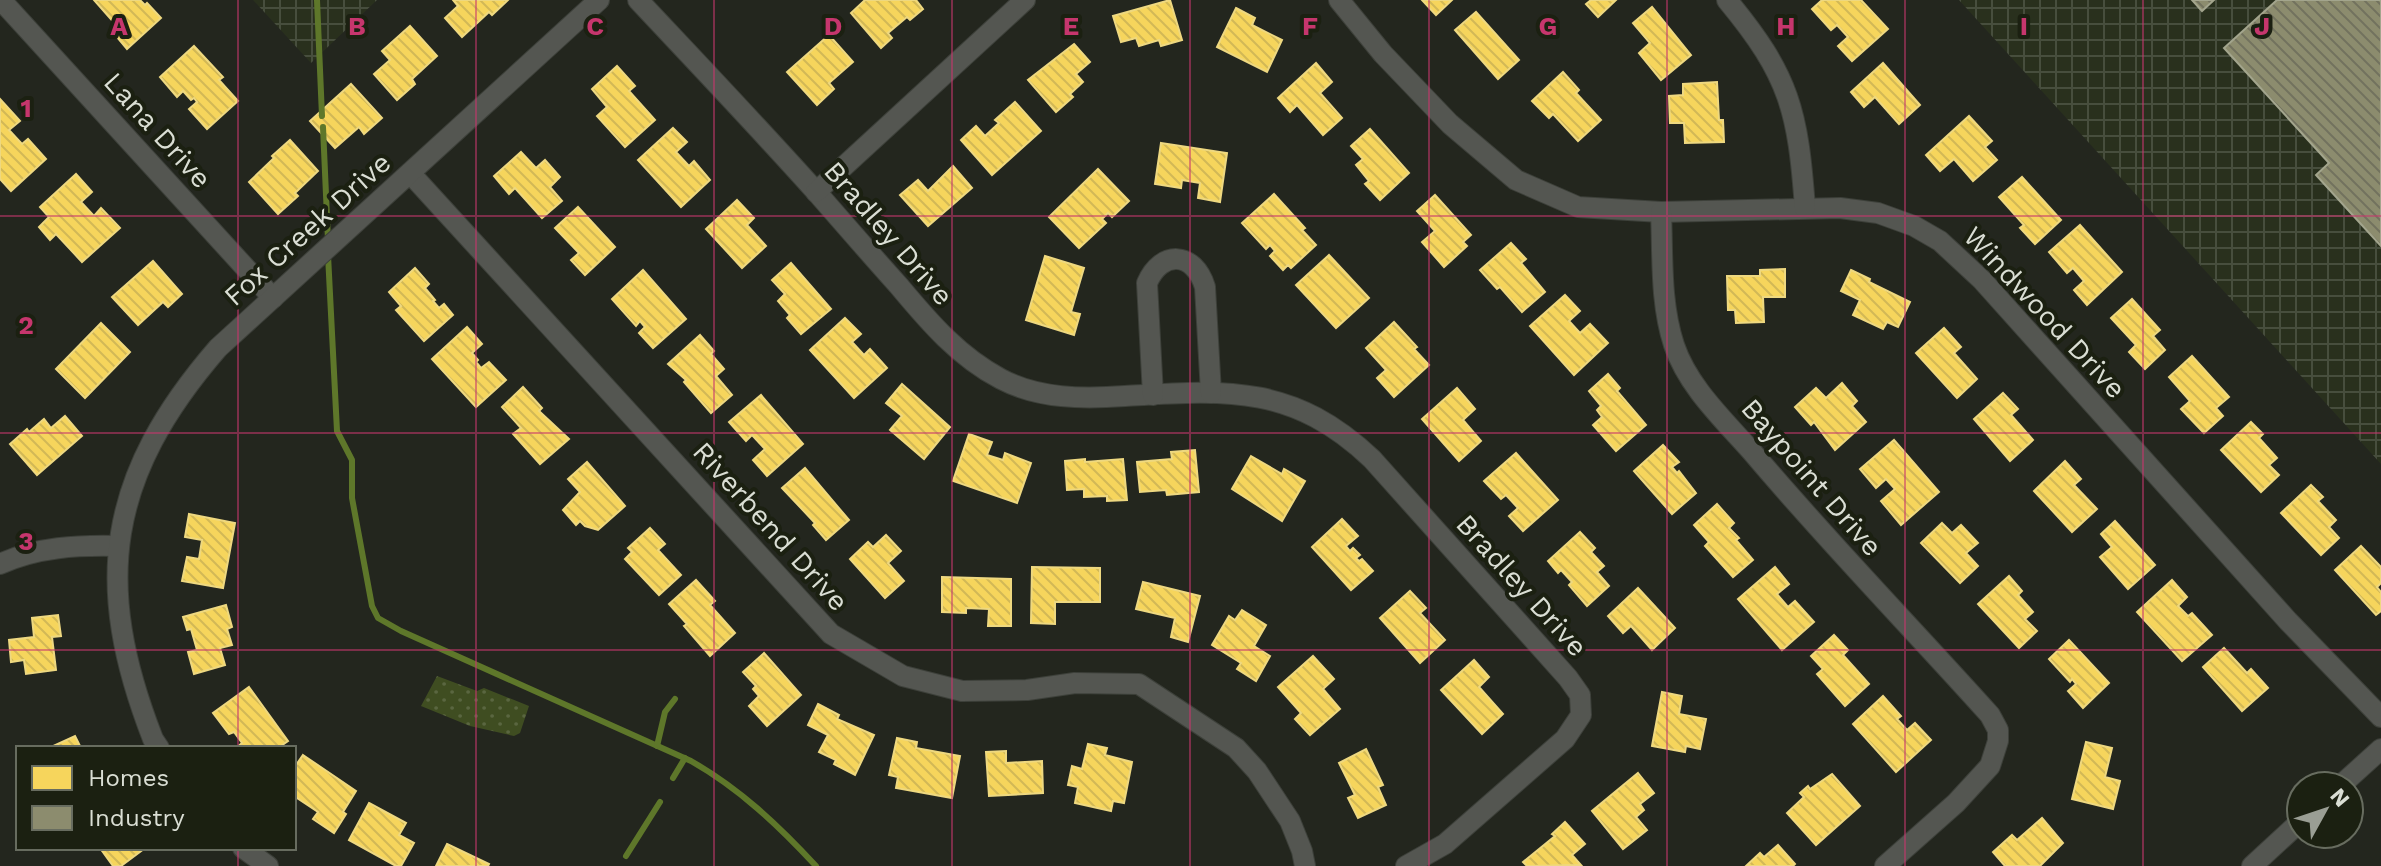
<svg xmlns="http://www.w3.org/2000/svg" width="2381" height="866" viewBox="0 0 2381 866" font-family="'Work Sans',sans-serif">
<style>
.industrial{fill:url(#industrial-grid)}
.park{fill:url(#park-dots)}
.homes{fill:url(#homes-back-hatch);stroke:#eed880;stroke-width:2}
.industry{fill:url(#industry-back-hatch);stroke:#a3a58d;stroke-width:2}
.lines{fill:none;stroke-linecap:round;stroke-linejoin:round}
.stream{stroke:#5e772a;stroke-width:6}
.minor-casing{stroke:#3d403a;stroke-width:22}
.minor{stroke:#545651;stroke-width:20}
.grid{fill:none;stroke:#c6366d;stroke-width:2;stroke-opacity:0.55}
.labels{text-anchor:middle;stroke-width:8;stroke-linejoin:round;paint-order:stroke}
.street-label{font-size:28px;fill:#daded4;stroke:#1b2011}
.grid-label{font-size:26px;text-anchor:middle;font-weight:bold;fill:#c6366d;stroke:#1b2011;stroke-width:8;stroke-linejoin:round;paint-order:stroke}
</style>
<defs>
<pattern id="industrial-grid" width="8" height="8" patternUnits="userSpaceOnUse" patternTransform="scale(2)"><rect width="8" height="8" fill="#29301d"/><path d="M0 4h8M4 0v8" fill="none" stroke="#474e3d"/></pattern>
<pattern id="park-dots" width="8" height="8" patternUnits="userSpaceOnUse" patternTransform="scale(2)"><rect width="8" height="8" fill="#3f4d21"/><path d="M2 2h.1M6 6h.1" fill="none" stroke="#5a6640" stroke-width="1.8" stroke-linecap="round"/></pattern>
<pattern id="homes-back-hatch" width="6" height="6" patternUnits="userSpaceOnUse" patternTransform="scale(2)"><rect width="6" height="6" fill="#f6d55c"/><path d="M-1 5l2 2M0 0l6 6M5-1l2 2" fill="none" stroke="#d2b856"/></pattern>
<pattern id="industry-back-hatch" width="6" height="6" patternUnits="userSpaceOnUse" patternTransform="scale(2)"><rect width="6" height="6" fill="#8c8c6e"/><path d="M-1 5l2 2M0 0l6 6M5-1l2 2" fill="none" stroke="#72725e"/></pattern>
</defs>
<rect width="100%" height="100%" fill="#23261e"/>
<g class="industrial">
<polygon points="253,0 377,0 311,63"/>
<polygon points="1959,0 2381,0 2381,464"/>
</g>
<polygon class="park" points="437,676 477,691 484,688 529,706 520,733 514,736 470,726 421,706"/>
<g class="homes">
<polygon points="94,0 140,0 145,5 147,3 161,18 127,49 112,31 117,26"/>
<polygon points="453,0 508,0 492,15 489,12 462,37 445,18 458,6"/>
<polygon points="865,0 916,0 923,9 910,20 907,17 888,33 892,38 881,48 851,13"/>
<polygon points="1170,0 1182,40 1161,46 1159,40 1139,46 1136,38 1121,42 1113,16"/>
<polygon points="1422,0 1452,0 1436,15"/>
<polygon points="1591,0 1616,0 1598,17 1586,4"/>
<polygon points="1822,0 1861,0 1888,29 1852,61 1838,46 1848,37 1837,25 1831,30 1812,9"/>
<polygon points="1652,7 1691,55 1661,80 1639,53 1650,43 1633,23"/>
<polygon points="1236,8 1255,18 1252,25 1282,40 1267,72 1217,47"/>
<polygon points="1476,12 1519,60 1498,79 1455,30"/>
<polygon points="410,26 437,56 412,79 415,84 397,100 374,74 390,60 382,51"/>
<polygon points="829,35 853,62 829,83 834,89 817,105 787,72"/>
<polygon points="1074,44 1090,62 1076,74 1083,82 1070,94 1073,97 1056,112 1028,80"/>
<polygon points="194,46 223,77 219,80 238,101 207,129 189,109 197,102 194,98 191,100 183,91 177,97 160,77"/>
<polygon points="1316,63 1332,82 1320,93 1342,118 1323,135 1297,105 1290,112 1278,98"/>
<polygon points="1883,63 1920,105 1899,124 1875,97 1864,107 1851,92"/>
<polygon points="617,66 635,86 629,91 655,120 625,147 597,116 607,107 592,89"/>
<polygon points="1563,72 1579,90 1576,93 1601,120 1578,141 1553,114 1549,118 1532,101"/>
<polygon points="1717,82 1719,120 1723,120 1724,142 1685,143 1684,123 1670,123 1669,96 1683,95 1683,84"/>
<polygon points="351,84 382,118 364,134 359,127 335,148 310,121"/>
<polygon points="0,99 20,121 9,130 22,144 28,139 46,159 11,191 0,179"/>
<polygon points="1015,102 1041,131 992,175 961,140 976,126 985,136 999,123 995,120"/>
<polygon points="1969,116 1992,141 1985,147 1997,160 1973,181 1954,159 1940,171 1926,155"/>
<polygon points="673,128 687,142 676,152 689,166 694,161 710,180 681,207 638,160"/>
<polygon points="1370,129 1409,173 1380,200 1365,184 1369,181 1356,165 1363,159 1351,146"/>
<polygon points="290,140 318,171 295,193 298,196 278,214 249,182 274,158 272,156"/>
<polygon points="1161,143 1227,153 1220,202 1198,198 1200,183 1182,180 1181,188 1155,184"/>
<polygon points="521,152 536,168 545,160 560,177 550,187 562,201 542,218 515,188 509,194 494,176"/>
<polygon points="953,166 972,188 928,226 900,195 918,180 928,191"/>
<polygon points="1098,169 1129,201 1112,217 1108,213 1102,219 1106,223 1079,248 1049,217"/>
<polygon points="76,174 92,192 81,202 94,216 101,208 120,228 82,262 56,234 50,240 39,227 49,217 40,207"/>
<polygon points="2022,177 2061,220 2035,244 2020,228 2024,225 1999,197"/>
<polygon points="1274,194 1305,228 1302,230 1316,245 1291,268 1288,265 1283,270 1270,256 1275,251 1270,245 1266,249 1242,223"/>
<polygon points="1435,195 1471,235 1463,242 1467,246 1444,267 1422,242 1435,231 1417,211"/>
<polygon points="737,200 754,218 747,225 766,246 742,268 706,229"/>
<polygon points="578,207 615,247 585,275 571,260 579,253 555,228"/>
<polygon points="2080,225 2122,272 2087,305 2074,290 2084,281 2073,268 2067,273 2049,252"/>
<polygon points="1511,243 1526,259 1521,263 1545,292 1522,312 1500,287 1497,289 1480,270"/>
<polygon points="1329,255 1369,298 1336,328 1296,285"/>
<polygon points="1045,256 1084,268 1071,312 1080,314 1074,335 1026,320"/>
<polygon points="153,261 182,294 168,307 163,302 138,325 112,297"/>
<polygon points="791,263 831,309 801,334 787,318 790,315 778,301 785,294 772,280"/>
<polygon points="415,268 429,284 425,288 435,300 433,301 439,308 444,304 453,315 424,341 396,310 401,306 389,292"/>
<polygon points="1785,269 1785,297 1763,297 1764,322 1736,323 1735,310 1728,310 1727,276 1760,276 1760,270"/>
<polygon points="643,270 686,319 653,348 639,333 645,327 640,321 636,326 612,299"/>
<polygon points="1851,270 1870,279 1869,282 1910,302 1898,327 1887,322 1883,329 1853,315 1860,300 1841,291"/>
<polygon points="1565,295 1580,311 1569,321 1580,333 1590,324 1608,343 1574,375 1530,326"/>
<polygon points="2132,299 2160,330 2153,336 2165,350 2145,369 2129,352 2136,345 2111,318"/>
<polygon points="845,318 861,334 852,342 864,355 870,349 887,368 854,398 810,350"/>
<polygon points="1394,322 1417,347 1414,349 1429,365 1394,397 1377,378 1386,370 1366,348"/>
<polygon points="101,323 130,352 85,398 56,369"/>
<polygon points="467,327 482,344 472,353 478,360 476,362 481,368 489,362 506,380 476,407 432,359"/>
<polygon points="1944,328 1961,347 1954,353 1977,379 1957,398 1916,353"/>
<polygon points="700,335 714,351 711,354 724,369 716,376 732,395 711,413 684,382 686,380 668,364"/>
<polygon points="2192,356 2229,397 2216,408 2223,416 2204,433 2181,409 2190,401 2169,377"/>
<polygon points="1608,374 1620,388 1617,391 1646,425 1616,451 1593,425 1602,417 1597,410 1601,406 1589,391"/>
<polygon points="1842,383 1857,401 1852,406 1866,422 1835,450 1814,422 1811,425 1795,407 1816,388 1826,398"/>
<polygon points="902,384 950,427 924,459 890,430 902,416 886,403"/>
<polygon points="523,387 542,408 539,411 569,439 540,464 513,434 521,428 502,407"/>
<polygon points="1457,388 1475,409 1463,420 1481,441 1459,461 1422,419"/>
<polygon points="2003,393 2018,409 2011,415 2033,440 2010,461 1974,419"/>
<polygon points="761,395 803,444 767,476 753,460 765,449 752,435 746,441 729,422"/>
<polygon points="65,416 82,436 37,475 10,444 27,429 29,432 44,419 51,428"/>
<polygon points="2251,422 2263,434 2259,438 2277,458 2269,465 2279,475 2261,492 2221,450"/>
<polygon points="969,434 992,442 987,455 1003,460 1005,453 1031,463 1017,503 953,481"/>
<polygon points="1894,440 1939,492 1901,525 1881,501 1895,489 1886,479 1876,488 1860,469"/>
<polygon points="1663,445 1679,462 1672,467 1677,473 1679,471 1696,493 1672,514 1634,471"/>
<polygon points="1195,450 1199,492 1167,495 1166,490 1140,492 1137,462 1172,459 1171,452"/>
<polygon points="1516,453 1558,500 1523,531 1509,516 1518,508 1506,495 1501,499 1484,481"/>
<polygon points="1251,456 1282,474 1284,469 1305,481 1282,521 1232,489"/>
<polygon points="1085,459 1085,462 1123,459 1127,500 1107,501 1107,496 1084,497 1084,489 1067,490 1065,461"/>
<polygon points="2065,461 2081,479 2074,485 2097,509 2072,532 2034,491"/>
<polygon points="587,462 625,506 598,530 585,526 580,521 576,525 563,510 580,492 568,479"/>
<polygon points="805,468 849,520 826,540 813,525 815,523 782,488"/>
<polygon points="2311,485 2323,497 2318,501 2336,520 2329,527 2339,538 2321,555 2281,513"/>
<polygon points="1717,504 1734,523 1729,528 1739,538 1736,540 1753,560 1733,577 1705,546 1709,542 1694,525"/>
<polygon points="189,514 235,523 223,588 182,581 187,557 199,559 202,540 185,537"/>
<polygon points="1342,519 1358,536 1346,546 1350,551 1353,548 1360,555 1356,558 1359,561 1362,559 1373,571 1351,590 1312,547"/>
<polygon points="2115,521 2155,565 2128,589 2100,557 2112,547 2101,534"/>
<polygon points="1942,523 1952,533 1961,525 1978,543 1966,553 1978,566 1960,583 1921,543"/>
<polygon points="650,528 665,544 658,550 681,575 659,595 625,559 632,552 628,548"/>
<polygon points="1580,532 1595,548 1591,552 1604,566 1597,572 1609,586 1587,606 1569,585 1572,582 1561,570 1558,573 1548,561"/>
<polygon points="886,535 901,551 888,563 904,581 885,598 850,559 868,542 873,547"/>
<polygon points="2361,546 2381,567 2381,583 2377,587 2381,592 2381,611 2376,615 2335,570"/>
<polygon points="1032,567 1100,568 1100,602 1055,602 1055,624 1031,623"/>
<polygon points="1775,567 1789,584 1777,594 1788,607 1795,601 1814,622 1782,650 1738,599"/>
<polygon points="2009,576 2022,591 2018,595 2033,612 2025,619 2037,631 2019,648 1978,604"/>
<polygon points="942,577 1011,579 1011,626 988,626 989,609 966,608 966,613 942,612"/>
<polygon points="696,580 715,601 710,605 735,633 710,656 684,626 687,624 669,604"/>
<polygon points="2172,580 2187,597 2178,606 2188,616 2192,613 2212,635 2182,661 2137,612"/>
<polygon points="1143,582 1200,596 1188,642 1171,637 1175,618 1136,609"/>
<polygon points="1638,588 1675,628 1652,650 1631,626 1623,633 1608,616"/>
<polygon points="1410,591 1426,608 1420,613 1445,640 1420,663 1380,618"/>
<polygon points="226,605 232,627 227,629 232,645 220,648 225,665 194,674 188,652 197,650 191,629 187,630 183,617"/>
<polygon points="1242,610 1266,625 1254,646 1270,656 1256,681 1237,669 1241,663 1212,645 1229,616 1235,620"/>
<polygon points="58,615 61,636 52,637 56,670 26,674 24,660 11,662 9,640 34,637 32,618"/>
<polygon points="1834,635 1848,650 1843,655 1869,684 1845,706 1817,674 1823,669 1811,656"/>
<polygon points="2069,640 2109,683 2083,708 2068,691 2076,684 2072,679 2070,682 2049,659"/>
<polygon points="2224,648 2247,673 2251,669 2268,688 2242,711 2203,667"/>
<polygon points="764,653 801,695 767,726 749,706 759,696 753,689 756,686 743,672"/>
<polygon points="1313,656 1334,679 1323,689 1340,709 1310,735 1295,719 1301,713 1278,687"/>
<polygon points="1474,660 1489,677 1479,687 1503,714 1482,734 1441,690"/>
<polygon points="249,687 288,741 278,748 236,748 242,743 234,732 229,734 213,713"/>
<polygon points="1662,692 1682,696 1679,714 1706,719 1700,749 1686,746 1685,752 1652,746"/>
<polygon points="1883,696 1901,716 1897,719 1907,730 1915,723 1931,740 1896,772 1853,724"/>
<polygon points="818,704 839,715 837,719 874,735 855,775 834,764 836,760 819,752 828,735 808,725"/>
<polygon points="75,736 81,748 49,748"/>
<polygon points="897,738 917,742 916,748 960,756 952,798 896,788 898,777 889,775"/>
<polygon points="2086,742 2112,748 2105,777 2120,781 2113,809 2072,799"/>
<polygon points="1088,744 1107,748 1105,755 1132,762 1124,803 1113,801 1111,811 1075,803 1078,787 1068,785 1072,766 1082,769"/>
<polygon points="1366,749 1383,785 1378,787 1386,805 1358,818 1348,798 1355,795 1339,763"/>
<polygon points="1006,751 1006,763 1042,761 1043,793 989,796 986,752"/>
<polygon points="303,755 356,791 343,812 346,814 334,833 313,819 318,812 294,796 294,768"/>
<polygon points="1638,773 1654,793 1640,804 1644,810 1636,817 1647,830 1623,849 1592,811"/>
<polygon points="1832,774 1860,806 1816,845 1787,813 1804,797 1800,793 1808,786 1810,789"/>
<polygon points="369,803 406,823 399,835 414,843 401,866 396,866 349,840"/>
<polygon points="2042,818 2063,843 2040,866 2005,866 1993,852 2012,835 2017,840"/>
<polygon points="1565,822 1585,844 1572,855 1581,865 1527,866 1523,862 1555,836 1552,834"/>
<polygon points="447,844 489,864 488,866 436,866"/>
<polygon points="1778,845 1795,864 1793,866 1746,866 1760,853 1764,857"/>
<polygon points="100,848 143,848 144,849 121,866 113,866"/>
</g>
<g class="industry">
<polygon points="2192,0 2214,0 2202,11"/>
<polygon points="2277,0 2381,0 2381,246 2316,175 2329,163 2224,48"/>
</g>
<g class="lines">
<g class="stream">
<polyline points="317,0 322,116"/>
<polyline points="323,127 328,240"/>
<path d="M 328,255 L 337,431 L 352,460 L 352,498 L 372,606 L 378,618 L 401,631 L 691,761 C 740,789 778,825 816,866"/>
<polyline points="657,746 665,712 675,699"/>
<polyline points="673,778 685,758"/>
<polyline points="626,856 660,802"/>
</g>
<g class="minor-casing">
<g id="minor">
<polyline points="1,0 273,298"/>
<path d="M 638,0 C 699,65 760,129 819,195 C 846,226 872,256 899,286 C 929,322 959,357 1001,379 C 1039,399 1083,399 1125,396 C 1226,390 1293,384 1372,459 L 1568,678 L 1580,695 L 1581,715 L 1565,739 L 1445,844 L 1406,866"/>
<polyline points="1339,0 1383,54 1450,124 1516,180 1578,207 1661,212 1840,208 1878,213 1914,226 1940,241 1982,280 2288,621 2381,717"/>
<path d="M 1727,0 C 1790,76 1798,111 1805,208"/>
<polyline points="410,173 831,634 903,676 962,691 1027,690 1075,683 1139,684 1236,748 1257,771 1290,821 1302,851 1305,866"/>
<polyline points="816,192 1025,0"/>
<path d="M 1661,212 C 1663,257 1660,302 1674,345 C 1688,387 1724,420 1753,453 C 1829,543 1911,627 1990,715 L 1998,730 L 1998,741 L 1990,766 L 1956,803 L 1885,866"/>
<path d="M 1153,395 L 1147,283 C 1161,250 1194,251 1205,287 L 1211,393"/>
<path d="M 0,564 C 37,547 78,545 118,546"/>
<path d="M 159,748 L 153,739 C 92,583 107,476 218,348 L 599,0"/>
<polyline points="2340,786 2381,749"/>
<polyline points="243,848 268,866"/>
<polyline points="2252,866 2301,821"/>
</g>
</g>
<use href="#minor" class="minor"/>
</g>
<path class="grid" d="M 238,0 L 238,748M 476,0 L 476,866M 714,0 L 714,866M 952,0 L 952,866M 1190,0 L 1190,866M 1429,0 L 1429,866M 1667,0 L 1667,866M 1905,0 L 1905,866M 2143,0 L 2143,866M 0,216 L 2381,216M 0,433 L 2381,433M 0,650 L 2381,650M 238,848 L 238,866"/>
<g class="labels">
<g class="street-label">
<text transform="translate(158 130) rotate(48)" y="10">Lana Drive</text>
<text transform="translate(307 229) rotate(-42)" y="10">Fox Creek Drive</text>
<text transform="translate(889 233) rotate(49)" y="10">Bradley Drive</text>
<text transform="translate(2045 312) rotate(47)" y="10">Windwood Drive</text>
<text transform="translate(1812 477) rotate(49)" y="10">Baypoint Drive</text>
<text transform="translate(771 526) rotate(48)" y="10">Riverbend Drive</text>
<text transform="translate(1522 585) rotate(48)" y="10">Bradley Drive</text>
</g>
</g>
<g class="grid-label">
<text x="119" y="35">A</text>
<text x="357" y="35">B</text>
<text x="595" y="35">C</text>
<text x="833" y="35">D</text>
<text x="1071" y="35">E</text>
<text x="1310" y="35">F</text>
<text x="1548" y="35">G</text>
<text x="1786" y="35">H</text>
<text x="2024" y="35">I</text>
<text x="2262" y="35">J</text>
<text x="26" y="117">1</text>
<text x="26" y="334">2</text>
<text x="26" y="550">3</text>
</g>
<rect x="16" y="746" width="280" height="104" fill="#1b2011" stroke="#676c5f" stroke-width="2"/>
<rect x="32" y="766" width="40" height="24" fill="#f6d55c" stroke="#676c5f" stroke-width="2"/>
<text x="88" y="786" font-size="24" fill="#daded4">Homes</text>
<rect x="32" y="806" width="40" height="24" fill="#8c8c6e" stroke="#676c5f" stroke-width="2"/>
<text x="88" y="826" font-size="24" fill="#daded4">Industry</text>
<g transform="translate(2325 810) rotate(50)"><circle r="38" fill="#1b2011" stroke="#676c5f" stroke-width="2"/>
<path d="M0-6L14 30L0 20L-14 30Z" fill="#9a9e94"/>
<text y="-12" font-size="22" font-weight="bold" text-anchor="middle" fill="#daded4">N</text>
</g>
</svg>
